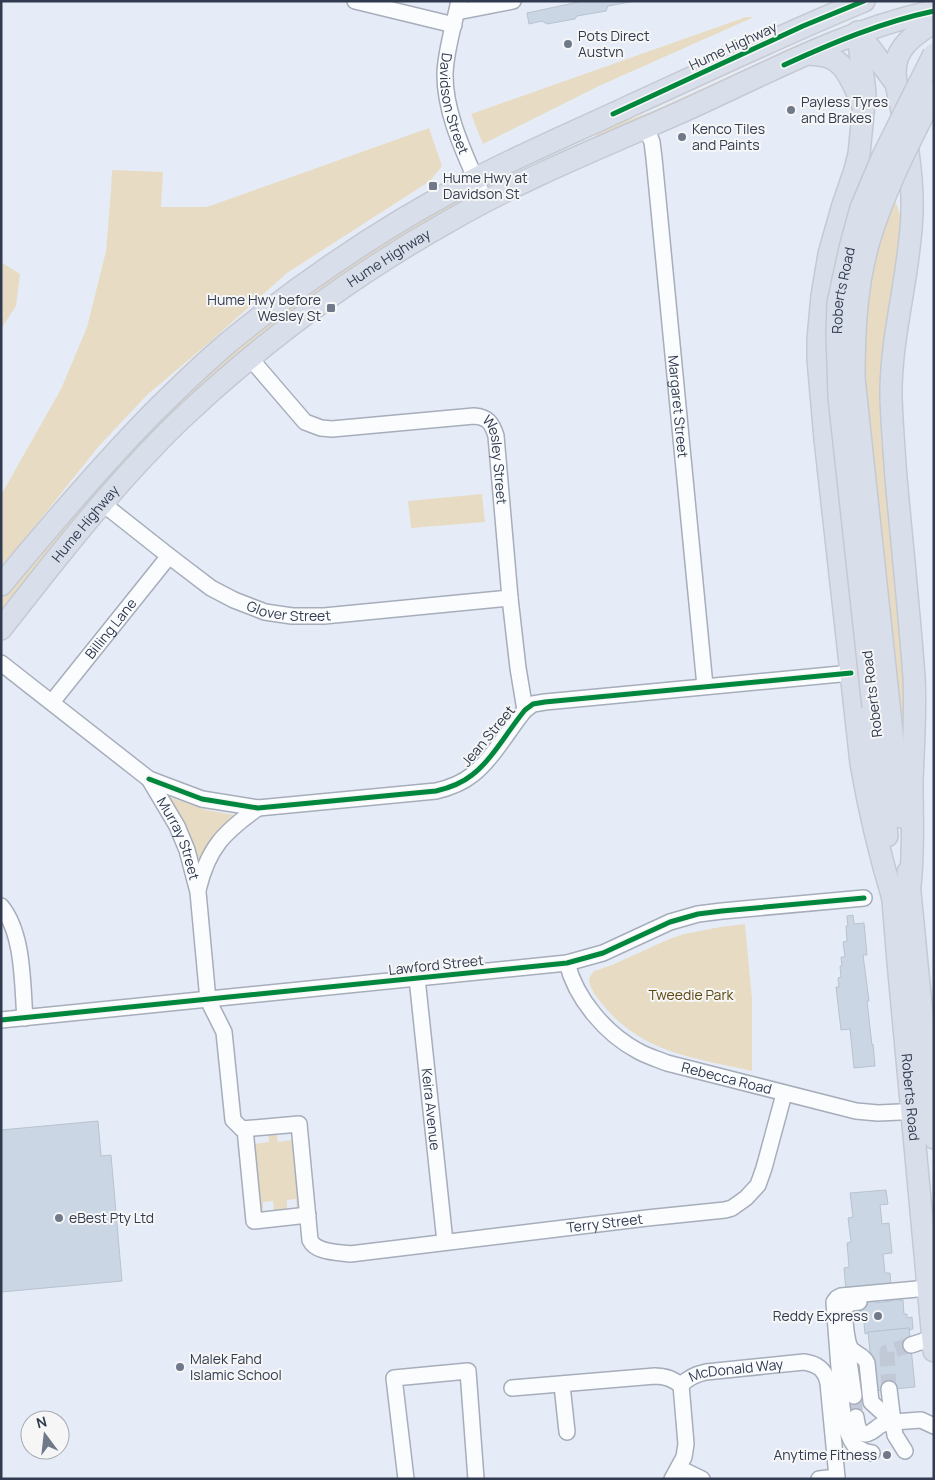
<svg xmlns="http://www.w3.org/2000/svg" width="935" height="1480" viewBox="0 0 935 1480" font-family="Manrope,sans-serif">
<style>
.green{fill:#e7dcc3}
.building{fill:#cad6e3;stroke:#b7c3d0}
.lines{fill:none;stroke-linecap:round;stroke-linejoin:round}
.minor-tunnel{stroke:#c2c9d6;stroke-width:15;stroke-dasharray:15 8;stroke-linecap:butt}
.minor-casing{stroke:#a6adbb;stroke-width:18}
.highway-casing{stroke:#c5c9d2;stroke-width:24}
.minor{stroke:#fbfcfe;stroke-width:15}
.highway{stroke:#d9dfea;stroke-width:21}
.rail{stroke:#d6d8dd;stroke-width:4;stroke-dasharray:2.5 5;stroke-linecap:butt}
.highway-bridge-casing{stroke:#c5c9d2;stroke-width:24;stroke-linecap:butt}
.highway-bridge{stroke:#d9dfea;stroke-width:21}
.cycleway-casing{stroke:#f6f6f6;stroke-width:8}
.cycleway{stroke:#00873e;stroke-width:5}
.poi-dot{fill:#70798a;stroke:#f6f6f6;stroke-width:2}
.labels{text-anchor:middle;stroke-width:4;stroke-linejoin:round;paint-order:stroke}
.poi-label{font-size:14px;fill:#303b50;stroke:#f6f6f6;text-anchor:start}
.street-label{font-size:14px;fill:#303b50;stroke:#f6f6f6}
.park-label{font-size:14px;fill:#5e460d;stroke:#f6f6f6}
</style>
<rect width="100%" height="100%" fill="#e6ecf7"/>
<g class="green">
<polygon points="746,17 754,17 601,85 483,144 471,114"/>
<polygon points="804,42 806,46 632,125 595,136 593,132 651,112"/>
<polygon points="429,128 442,166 430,181 287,273 211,341 147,395 99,446 15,551 1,565 1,495 61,389 87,327 106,251 111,191 112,170 163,172 161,207 207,207"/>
<polygon points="465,196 448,210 311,299 1,616 1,600 80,504 109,471 219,363 278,315 402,230"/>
<polygon points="893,201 896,203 904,225 894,300 906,644 906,772 865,395 863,353 868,291 876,253"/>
<polygon points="1,262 20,274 16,306 1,329"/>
<polygon points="482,494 485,522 411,528 408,501"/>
<path d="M 169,797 L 207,810 L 235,815 L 234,818 C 217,828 211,846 199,860 L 197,859 L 183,821 L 168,798 Z"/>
<path d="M 745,924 L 752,999 L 752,1071 C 695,1058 642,1053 603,1005 C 597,997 589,989 589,978 L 594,971 L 612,965 L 667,940 L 684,934 L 720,927 Z"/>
<polygon points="276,1129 278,1142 292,1140 291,1129 294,1131 300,1208 297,1209 296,1199 287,1200 287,1212 274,1213 273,1201 263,1202 263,1212 259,1211 251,1135 254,1133 255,1144 269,1142 268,1130"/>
</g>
<g class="building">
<polygon points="583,1 635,1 608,6 606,11 577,16 575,19 547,24 542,21 529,24 527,13"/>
<polygon points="853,915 854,924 864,923 867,955 863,955 869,1001 867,1001 872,1045 873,1044 875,1066 854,1068 850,1029 841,1030 836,987 839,987 838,978 841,977 840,966 842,966 841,957 845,957 843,942 847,941 846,926 848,926 847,916"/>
<polygon points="98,1121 101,1156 111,1155 122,1281 1,1292 1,1130"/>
<polygon points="886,1190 888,1204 880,1205 882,1224 889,1223 892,1253 883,1254 885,1273 890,1273 891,1286 846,1291 844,1268 849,1267 847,1243 851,1242 848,1218 853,1217 850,1193"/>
<polygon points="896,1294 897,1300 903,1300 904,1314 907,1314 907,1318 912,1317 913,1329 909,1330 909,1328 868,1332 869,1333 865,1334 863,1312 860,1313 859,1298 875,1296 876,1303 891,1301 891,1295"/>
<polygon points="909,1328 915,1387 874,1391 868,1332"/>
<polygon points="858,1396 860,1416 851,1417 850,1412 846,1412 845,1402 849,1401"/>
</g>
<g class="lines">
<g class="minor-tunnel">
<polyline points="889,1389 887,1352 911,1345"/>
<polyline points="854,1396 856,1417"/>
</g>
<g class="minor-casing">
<g id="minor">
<polyline points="355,1 454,25"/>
<path id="s1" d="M 459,1 C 454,25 446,49 445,73 C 444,116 469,162 485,201"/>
<polyline points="457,12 513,1"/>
<path id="s2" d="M 646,128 L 652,142 L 654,158 L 705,686"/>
<path id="s3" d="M 250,358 L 305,422 L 321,428 L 332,429 L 474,416 C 488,417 492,423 496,436 L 510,598 L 518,668 L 525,710"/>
<path id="s4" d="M 102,503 L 169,556 L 211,588 L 234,600 L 265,612 L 292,616 L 324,616 L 510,598"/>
<path id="s5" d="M 1,663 L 149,779 L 177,826 L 187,850 L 198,892 L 208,1000 L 224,1032 L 233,1120 L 242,1129 L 299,1124 L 310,1240 C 316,1253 338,1252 350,1254 L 647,1218 L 725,1210 L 732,1208 L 746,1198 L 758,1185 L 764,1168 L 784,1094"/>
<path id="s6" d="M 52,702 L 169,556"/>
<path d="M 149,779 L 202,799 L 258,808 L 436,791 C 449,788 462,783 472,775 C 492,760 509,729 525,710 L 533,704 L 545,702 L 851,673"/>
<path d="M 198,890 C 208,848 224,832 258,808"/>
<path d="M 1,906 C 24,934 22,983 25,1018"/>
<path id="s7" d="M 567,963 C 576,999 606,1034 638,1051 C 647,1056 657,1059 667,1063 L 856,1111 L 878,1113 L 922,1111"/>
<path id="s8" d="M 417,978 L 445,1242"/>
<polyline points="1,1020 567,963 603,953 670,922 698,914 722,911 864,898"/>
<polyline points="245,1129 254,1221 308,1215"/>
<path d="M 859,1302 L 851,1303 L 845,1307 C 844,1316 846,1344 852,1350 C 858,1355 864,1356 867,1363 L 871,1402 L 893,1422 L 895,1435 L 905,1451"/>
<polyline points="911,1345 933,1338"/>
<polyline points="853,1351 849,1361 854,1396"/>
<polyline points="562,1385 567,1432"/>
<path d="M 512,1388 L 655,1376 C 666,1376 672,1379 681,1385"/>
<polyline points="889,1389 893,1422 921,1420 934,1426"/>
<path d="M 856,1417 C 857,1425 859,1439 871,1432 C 875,1430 877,1427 881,1425 C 885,1423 889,1423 893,1422"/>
<polyline points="872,1453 866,1452 855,1446 851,1440 845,1426 842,1407 834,1302 837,1298 841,1296 928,1288"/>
<polyline points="679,1468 702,1479"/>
<path d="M 406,1479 L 394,1378 L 468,1371 C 471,1407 473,1443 476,1479"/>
<path id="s9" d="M 672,1479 L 684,1457 L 686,1444 L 681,1385 C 688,1378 696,1374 706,1372 L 804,1362 C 817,1364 825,1369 828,1383 L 837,1477 L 819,1479"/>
</g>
</g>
<g class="highway-casing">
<g id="highway">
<polyline points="858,32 895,82"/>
<path d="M 858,34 L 865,93 L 859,154 L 855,170 L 842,208 L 829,254 L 822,296 L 818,339 L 818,359 L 825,439 L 861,763 C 869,810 880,856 894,902"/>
<path d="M 809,54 C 817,55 826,55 833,59 C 848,67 855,89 862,103"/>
<path d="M 1,585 C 50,526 99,468 152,414 C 177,389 203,364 230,341 C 305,280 386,225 473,180 C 524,153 579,130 632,105 C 709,70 786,33 864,1"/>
<path id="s10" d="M 1,629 C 57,557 114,484 180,420 C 261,343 353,275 451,220 C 524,178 602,147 679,113 C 762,76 844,30 934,11"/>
<polyline points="889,705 901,817"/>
<polyline points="873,707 887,836"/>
<polyline points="908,872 934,1138"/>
<path d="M 910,885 C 914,851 912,817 912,783 C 913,748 916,712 914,677 C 909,610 902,544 896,478 C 894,451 892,424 891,398 C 890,336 910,275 912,213 C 913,178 907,145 902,111 C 899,95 893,79 896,63 C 900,43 918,33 934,22"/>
<path id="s11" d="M 892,888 L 898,962 L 934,1351"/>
</g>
</g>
<use href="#minor" class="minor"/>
<use href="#highway" class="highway"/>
<polyline class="rail" points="934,1 934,3"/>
<g class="highway-bridge-casing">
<g id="highway-bridge">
<path d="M 889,705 L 854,378 C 854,332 856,286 869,241 C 884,190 910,141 934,93"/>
<path id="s12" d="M 873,707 L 839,397 L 837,334 L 838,303 L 850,248 L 861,208 L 883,156 L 934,54"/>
</g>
</g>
<use href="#highway-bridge" class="highway-bridge"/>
<g class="cycleway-casing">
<g id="cycleway">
<path d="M 784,65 C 832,43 882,22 934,11"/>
<polyline points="613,114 803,26 864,1"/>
<path d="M 149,779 L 202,799 L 258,808 L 436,791 C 449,788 462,783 472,775 C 492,760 509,729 525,710 L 533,704 L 545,702 L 851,673"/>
<polyline points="1,1020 567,963 603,953 670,922 698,914 722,911 864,898"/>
</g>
</g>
<use href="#cycleway" class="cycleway"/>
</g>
<g class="poi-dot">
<circle cx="568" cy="44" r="5"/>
<circle cx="791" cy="110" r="5"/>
<circle cx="682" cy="137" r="5"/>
<rect x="428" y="181" width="10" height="10" rx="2.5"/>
<rect x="326" y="303" width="10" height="10" rx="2.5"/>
<circle cx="59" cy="1218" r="5"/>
<circle cx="878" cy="1316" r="5"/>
<circle cx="180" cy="1367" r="5"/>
<circle cx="887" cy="1455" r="5"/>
</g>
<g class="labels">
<g class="poi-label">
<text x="578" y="41">Pots Direct<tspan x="578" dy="16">Austvn</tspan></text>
<text x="801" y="107">Payless Tyres<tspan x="801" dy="16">and Brakes</tspan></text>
<text x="692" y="134">Kenco Tiles<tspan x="692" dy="16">and Paints</tspan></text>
<text x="443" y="183">Hume Hwy at<tspan x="443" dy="16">Davidson St</tspan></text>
<text x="321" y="305" text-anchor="end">Hume Hwy before<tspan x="321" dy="16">Wesley St</tspan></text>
<text x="69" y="1223">eBest Pty Ltd</text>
<text x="868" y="1321" text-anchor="end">Reddy Express</text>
<text x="190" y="1364">Malek Fahd<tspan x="190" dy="16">Islamic School</tspan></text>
<text x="877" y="1460" text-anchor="end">Anytime Fitness</text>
</g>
<g class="street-label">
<text transform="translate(733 46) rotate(-25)" y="5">Hume Highway</text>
<text dy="5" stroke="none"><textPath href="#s1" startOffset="105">Davidson Street</textPath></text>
<text dy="5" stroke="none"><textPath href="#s10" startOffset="540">Hume Highway</textPath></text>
<text dy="5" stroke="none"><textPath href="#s12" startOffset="419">Roberts Road</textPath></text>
<text dy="5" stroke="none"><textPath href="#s2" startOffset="281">Margaret Street</textPath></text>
<text dy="5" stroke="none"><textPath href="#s3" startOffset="311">Wesley Street</textPath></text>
<text dy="5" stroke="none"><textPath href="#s10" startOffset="135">Hume Highway</textPath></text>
<text dy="5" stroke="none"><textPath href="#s4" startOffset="221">Glover Street</textPath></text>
<text dy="5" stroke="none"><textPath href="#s6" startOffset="94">Billing Lane</textPath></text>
<text transform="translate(872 694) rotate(-97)" y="5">Roberts Road</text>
<text transform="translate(488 736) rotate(-50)" y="5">Jean Street</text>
<text dy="5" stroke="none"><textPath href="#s5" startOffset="255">Murray Street</textPath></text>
<text transform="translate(436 965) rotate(-6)" y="5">Lawford Street</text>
<text dy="5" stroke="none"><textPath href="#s7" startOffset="209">Rebecca Road</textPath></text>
<text dy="5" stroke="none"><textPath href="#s11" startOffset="210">Roberts Road</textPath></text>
<text dy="5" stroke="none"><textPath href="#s8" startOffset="132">Keira Avenue</textPath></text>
<text dy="5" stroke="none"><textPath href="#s5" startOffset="1032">Terry Street</textPath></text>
<text dy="5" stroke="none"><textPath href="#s9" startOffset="156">McDonald Way</textPath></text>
</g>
<g class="park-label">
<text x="691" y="1000">Tweedie Park</text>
</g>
</g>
<rect width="935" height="1480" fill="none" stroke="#303b50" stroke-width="5"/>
<g transform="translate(45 1435) rotate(345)"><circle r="24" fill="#f6f6f6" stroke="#a7abb4"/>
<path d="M0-4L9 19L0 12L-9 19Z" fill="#70798a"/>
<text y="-8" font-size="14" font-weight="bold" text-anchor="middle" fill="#303b50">N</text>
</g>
</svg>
